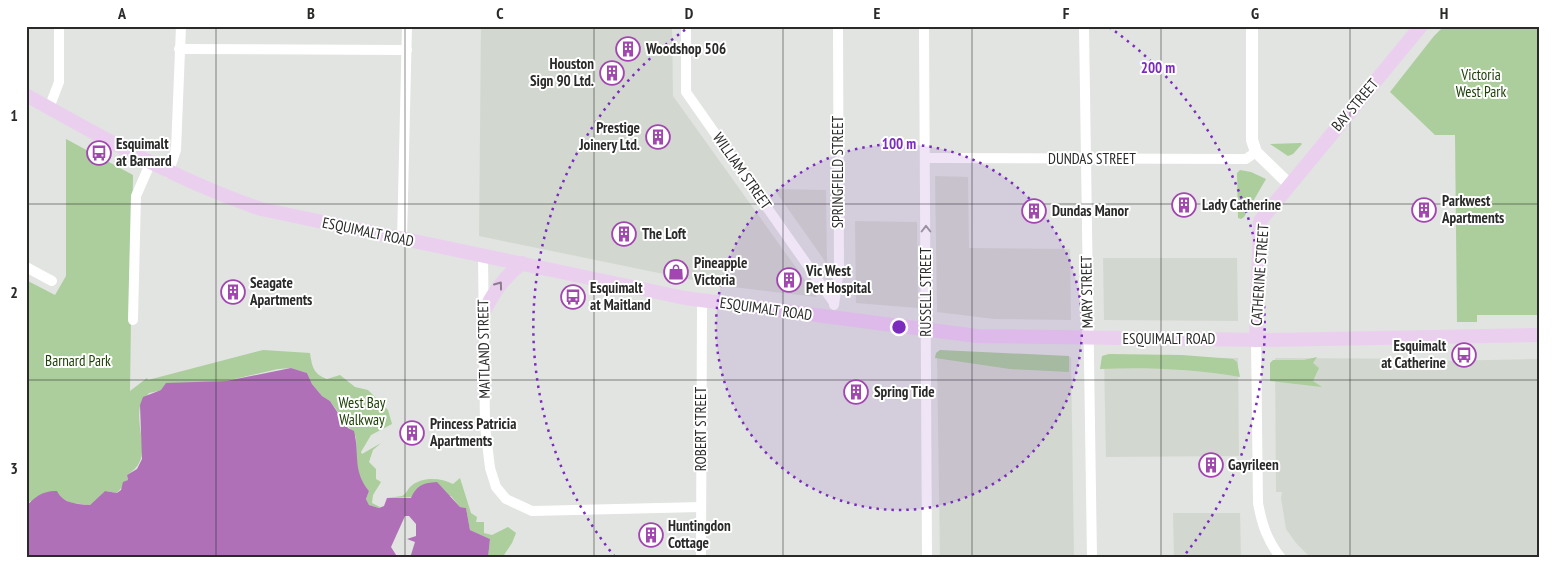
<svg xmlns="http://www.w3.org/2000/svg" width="1566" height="584" viewBox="0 0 1566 584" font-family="'PT Sans Narrow',sans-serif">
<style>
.built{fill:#d2d8cf}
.green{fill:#abce9c}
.water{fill:#af70b8}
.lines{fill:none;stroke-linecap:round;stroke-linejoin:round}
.minor{stroke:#fff;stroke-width:10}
.tertiary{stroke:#fff;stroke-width:12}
.secondary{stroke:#ebcfef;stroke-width:14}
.oneway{stroke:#9fa09f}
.oneway2{stroke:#8a7d8c}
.grid{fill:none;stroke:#2a2b29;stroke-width:1;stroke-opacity:0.55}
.ring{fill:none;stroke:#7b2cbf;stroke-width:2.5;stroke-dasharray:2.5 5}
.labels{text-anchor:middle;stroke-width:4;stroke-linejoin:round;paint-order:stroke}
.poi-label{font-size:15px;font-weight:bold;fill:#2a2b29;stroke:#fff;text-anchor:start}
.park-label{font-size:15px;fill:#1e4107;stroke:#fff}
.street-label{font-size:15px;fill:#2a2b29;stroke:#fff}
.centre{fill:#7b2cbf;stroke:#fff;stroke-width:2.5}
.ring-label{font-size:15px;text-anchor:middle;font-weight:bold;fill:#7b2cbf;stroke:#fff;stroke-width:4;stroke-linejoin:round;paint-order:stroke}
.neatline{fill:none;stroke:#2a2b29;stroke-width:2}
.grid-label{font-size:16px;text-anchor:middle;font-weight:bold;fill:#2a2b29}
</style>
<rect width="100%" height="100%" fill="#e1e4e0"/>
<g class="built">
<polygon points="481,26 672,26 673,96 817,297 717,285 479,236"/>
<polygon points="935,176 968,177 969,248 1070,249 1071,320 994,319 937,312"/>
<polygon points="774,189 826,190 827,264"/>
<polygon points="855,221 917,222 918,308 856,303"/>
<polygon points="1103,258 1237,258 1238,321 1104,320"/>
<polygon points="937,356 1071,357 1074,557 940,558"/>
<polygon points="1104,357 1238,358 1239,456 1106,457"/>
<polygon points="1275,358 1438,359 1438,361 1540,359 1540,558 1313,558 1308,555 1296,543 1286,529 1281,498 1282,492 1276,492"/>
<polygon points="1173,513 1240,513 1241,558 1174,558"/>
</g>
<g class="green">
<polygon points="1444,26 1540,26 1540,315 1477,315 1477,322 1457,322 1455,135 1435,135 1390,92 1434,36"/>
<path d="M 66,139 L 133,175 L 130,391 L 147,378 L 148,380 L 263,350 L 310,353 C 312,366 313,374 327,379 L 340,375 L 355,387 L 368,390 L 388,410 L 392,424 L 371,435 L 361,452 L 362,454 L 381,443 L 373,450 L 369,462 L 376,469 L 376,479 L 381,482 L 373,495 L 372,503 L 380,507 L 386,502 L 379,508 L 369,505 L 366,499 L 369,491 L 360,480 L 357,469 L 356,437 L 330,401 L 322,396 L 312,384 L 307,373 L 291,368 L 278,369 L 226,381 L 197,383 L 149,393 C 146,397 141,402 140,406 C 135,432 155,458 127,475 L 128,480 L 117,493 L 105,491 L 90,505 L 71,503 L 60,497 L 30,501 L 26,507 L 26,280 L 55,295 L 66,276 Z"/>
<polygon points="1270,144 1301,143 1302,144 1293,154 1288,156"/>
<polygon points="1240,170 1251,172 1266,179 1244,217 1241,219 1238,218 1237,173"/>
<polygon points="940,350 1069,356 1069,372 1010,369 935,358 936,353"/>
<path d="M 1109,354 L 1182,355 L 1233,359 L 1237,362 L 1240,377 C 1194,369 1146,367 1100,369 L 1102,356 Z"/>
<polygon points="1317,357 1313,363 1319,368 1313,381 1322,387 1270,381 1270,363 1273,360 1304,360"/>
<path d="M 460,478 L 471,513 L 477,517 L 476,522 L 484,522 L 484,533 L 492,535 L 508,527 L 516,533 L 512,543 L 502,558 L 488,558 L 490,539 L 470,530 L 466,508 L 460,507 L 451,496 L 387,498 L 402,496 C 407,493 407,490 410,487 C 422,476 441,478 453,484 Z"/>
</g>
<path class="water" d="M 291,368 L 307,373 L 312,384 L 322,396 L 330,401 L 348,428 L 354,431 C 360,455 352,470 369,491 L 366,499 L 369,505 L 379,508 L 384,506 L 387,498 L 411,498 C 417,485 423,483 437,482 L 460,507 L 466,508 L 470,530 L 490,539 L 488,558 L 410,558 L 415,542 L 407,539 L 416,536 L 416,524 L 409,516 L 405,516 L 391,547 L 398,558 L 26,558 L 26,507 C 33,497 45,490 57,491 C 63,504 78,504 90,505 L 105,491 L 117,493 L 121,490 L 123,482 L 128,480 L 127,475 L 137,469 L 142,459 L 140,405 L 143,397 L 161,390 L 166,383 L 226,381 Z"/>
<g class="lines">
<g class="minor">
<polyline points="686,26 686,92 834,303"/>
<polyline points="924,26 927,558"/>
<polyline points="1084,26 1092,558"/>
<polyline points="179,49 407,50"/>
<polyline points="49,108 59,82 59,26"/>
<polyline points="926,158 1246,159 1256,152"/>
<polyline points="168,173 176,150 181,26"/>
<polyline points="402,240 407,26"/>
<polyline points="483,255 485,426 490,468 496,487 506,499 532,511 701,507"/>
<polyline points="26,267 52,281"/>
<polyline points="834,305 839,269 838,26"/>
<polyline points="133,320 136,196 150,164"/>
<path d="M 1256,340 L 1258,503 C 1262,525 1267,540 1281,558"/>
<polyline points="701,558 702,301"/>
</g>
<polyline class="tertiary" points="1252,26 1252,140 1256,152 1289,184"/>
<g class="secondary">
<path d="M 26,95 C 103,138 178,181 261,209 L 685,298 L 977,336 L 1264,340 L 1540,335"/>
<path d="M 484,312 C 493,292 504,277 522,263"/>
<polyline points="1256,340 1260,221 1421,26"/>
</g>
</g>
<defs><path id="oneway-chevron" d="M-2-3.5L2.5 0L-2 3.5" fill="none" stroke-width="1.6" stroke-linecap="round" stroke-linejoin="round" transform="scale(1.25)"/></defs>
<use class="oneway" href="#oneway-chevron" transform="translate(926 229) rotate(-90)"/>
<use class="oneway2" href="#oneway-chevron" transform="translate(499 285) rotate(-54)"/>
<path class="grid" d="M 216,26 L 216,558M 405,26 L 405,558M 594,26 L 594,558M 783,26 L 783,558M 972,26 L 972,558M 1161,26 L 1161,558M 1350,26 L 1350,558M 26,204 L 1540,204M 26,380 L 1540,380"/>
<circle cx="899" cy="327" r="183" fill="#7b2cbf" fill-opacity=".12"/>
<g class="ring">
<circle cx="899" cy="327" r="183"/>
<path d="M615 557A366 366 0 0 1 689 27M1109 27A366 366 0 0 1 1183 557"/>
</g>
<defs>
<g id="building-ring" transform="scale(1.25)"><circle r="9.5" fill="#fff" stroke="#a246b0" stroke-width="1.5"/><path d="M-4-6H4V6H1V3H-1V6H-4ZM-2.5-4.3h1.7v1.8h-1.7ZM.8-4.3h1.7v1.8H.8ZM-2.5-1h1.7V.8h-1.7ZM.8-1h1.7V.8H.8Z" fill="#a246b0"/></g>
<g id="bus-ring" transform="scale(1.25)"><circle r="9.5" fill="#fff" stroke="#a246b0" stroke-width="1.5"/><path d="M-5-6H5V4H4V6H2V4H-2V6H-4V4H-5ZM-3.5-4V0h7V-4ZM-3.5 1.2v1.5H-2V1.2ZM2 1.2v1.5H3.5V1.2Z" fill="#a246b0"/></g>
<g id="shop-ring" transform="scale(1.25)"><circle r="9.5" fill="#fff" stroke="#a246b0" stroke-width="1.5"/><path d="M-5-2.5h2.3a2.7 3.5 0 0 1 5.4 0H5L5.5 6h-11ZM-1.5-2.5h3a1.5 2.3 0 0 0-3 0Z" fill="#a246b0"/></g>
</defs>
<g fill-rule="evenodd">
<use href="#building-ring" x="628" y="49"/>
<use href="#building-ring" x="612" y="73"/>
<use href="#building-ring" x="658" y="137"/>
<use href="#bus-ring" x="99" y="153"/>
<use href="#building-ring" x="1184" y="205"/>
<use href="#building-ring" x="1424" y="210"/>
<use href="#building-ring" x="1034" y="211"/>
<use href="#building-ring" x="624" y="234"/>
<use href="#shop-ring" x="676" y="272"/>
<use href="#building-ring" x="789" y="280"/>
<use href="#building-ring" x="233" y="292"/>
<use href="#bus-ring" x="573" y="297"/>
<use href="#bus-ring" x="1464" y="355"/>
<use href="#building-ring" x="856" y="392"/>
<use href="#building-ring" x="412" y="433"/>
<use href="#building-ring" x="1211" y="465"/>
<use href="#building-ring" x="651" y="535"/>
</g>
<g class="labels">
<g class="poi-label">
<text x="646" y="54">Woodshop 506</text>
<text x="594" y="69" text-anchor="end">Houston<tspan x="594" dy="17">Sign 90 Ltd.</tspan></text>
<text x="640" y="133" text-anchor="end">Prestige<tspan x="640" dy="17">Joinery Ltd.</tspan></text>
<text x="116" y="149">Esquimalt<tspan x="116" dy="17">at Barnard</tspan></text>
<text x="1442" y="206">Parkwest<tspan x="1442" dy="17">Apartments</tspan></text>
<text x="1202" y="210">Lady Catherine</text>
<text x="1052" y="216">Dundas Manor</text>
<text x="642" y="239">The Loft</text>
<text x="694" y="268">Pineapple<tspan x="694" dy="17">Victoria</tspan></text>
<text x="806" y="276">Vic West<tspan x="806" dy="17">Pet Hospital</tspan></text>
<text x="250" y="288">Seagate<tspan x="250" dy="17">Apartments</tspan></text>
<text x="590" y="293">Esquimalt<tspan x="590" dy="17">at Maitland</tspan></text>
<text x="1446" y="351" text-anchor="end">Esquimalt<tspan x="1446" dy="17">at Catherine</tspan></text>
<text x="874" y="397">Spring Tide</text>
<text x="430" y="429">Princess Patricia<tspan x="430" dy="17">Apartments</tspan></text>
<text x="1228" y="470">Gayrileen</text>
<text x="668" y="531">Huntingdon<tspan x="668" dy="17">Cottage</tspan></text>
</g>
<g class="park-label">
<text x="1481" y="80">Victoria<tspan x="1481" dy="17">West Park</tspan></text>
<text x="78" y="366">Barnard Park</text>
<text x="362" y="408">West Bay<tspan x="362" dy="17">Walkway</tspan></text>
</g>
<g class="street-label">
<text transform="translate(1355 105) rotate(-50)" y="5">BAY STREET</text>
<text x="1092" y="164">DUNDAS STREET</text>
<text transform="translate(742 171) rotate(55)" y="5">WILLIAM STREET</text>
<text transform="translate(838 172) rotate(-90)" y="5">SPRINGFIELD STREET</text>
<text transform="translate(368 232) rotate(12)" y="5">ESQUIMALT ROAD</text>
<text transform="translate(1260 275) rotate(-86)" y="5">CATHERINE STREET</text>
<text transform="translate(926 292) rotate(-90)" y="5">RUSSELL STREET</text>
<text transform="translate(1087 292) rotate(-91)" y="5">MARY STREET</text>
<text transform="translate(766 309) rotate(8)" y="5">ESQUIMALT ROAD</text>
<text x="1169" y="344">ESQUIMALT ROAD</text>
<text transform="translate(484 349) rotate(-91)" y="5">MAITLAND STREET</text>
<text transform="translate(701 429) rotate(-90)" y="5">ROBERT STREET</text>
</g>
</g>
<circle cx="899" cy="327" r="8" class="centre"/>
<g class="ring-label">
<text x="1158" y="73">200 m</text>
<text x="899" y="149">100 m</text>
</g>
<rect width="1566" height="584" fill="none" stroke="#ffffff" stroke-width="55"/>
<rect x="28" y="28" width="1510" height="528" class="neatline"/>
<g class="grid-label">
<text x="122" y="19">A</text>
<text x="311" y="19">B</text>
<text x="500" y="19">C</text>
<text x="689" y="19">D</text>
<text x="877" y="19">E</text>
<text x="1066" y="19">F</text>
<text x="1255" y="19">G</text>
<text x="1444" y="19">H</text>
<text x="14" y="121">1</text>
<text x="14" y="298">2</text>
<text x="14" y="474">3</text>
</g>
</svg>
